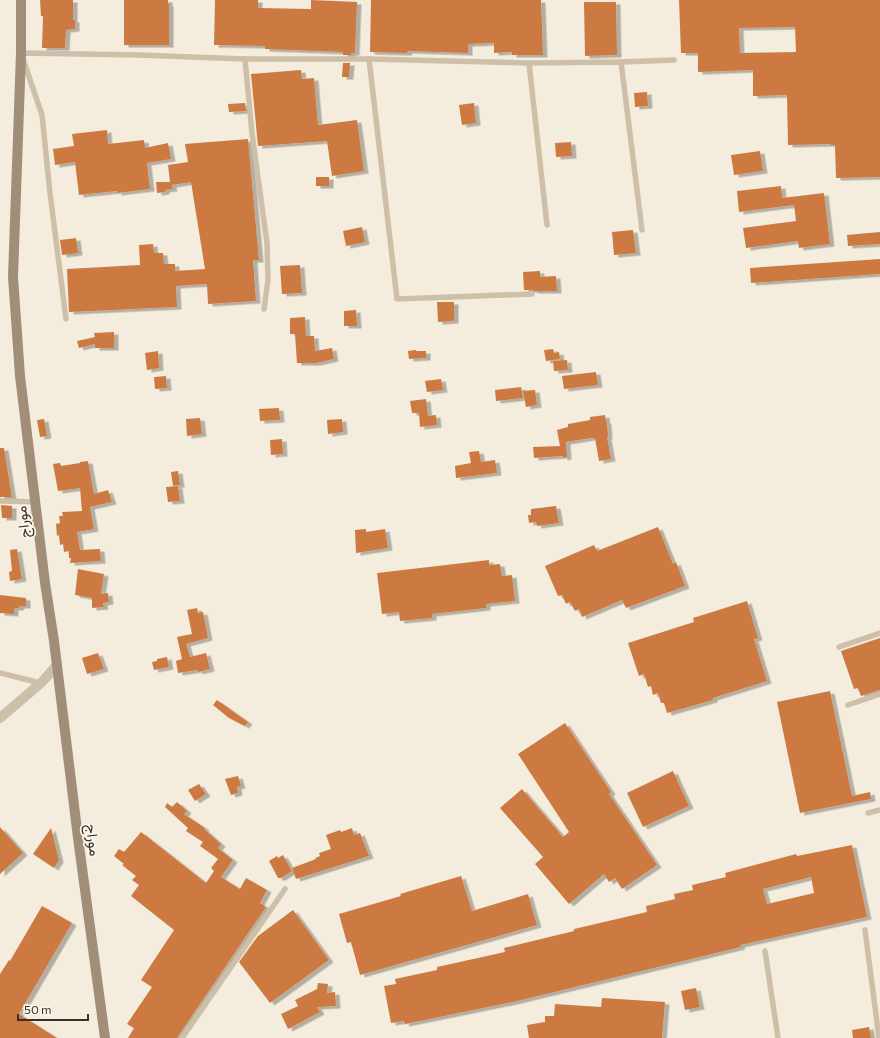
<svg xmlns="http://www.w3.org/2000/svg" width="880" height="1038" viewBox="0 0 880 1038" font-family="Commissioner,Vazirmatn,sans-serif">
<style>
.building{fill:#cc7a43;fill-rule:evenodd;filter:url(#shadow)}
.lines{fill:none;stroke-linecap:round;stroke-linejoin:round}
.lane{stroke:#cdbfa8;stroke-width:5.5}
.street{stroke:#cdbfa8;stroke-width:10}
.secondary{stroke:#a18e79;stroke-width:10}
.labels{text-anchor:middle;stroke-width:3.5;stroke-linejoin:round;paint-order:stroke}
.street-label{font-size:15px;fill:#393129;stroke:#fbf6ea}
</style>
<defs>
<filter id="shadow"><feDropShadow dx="4.5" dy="2.5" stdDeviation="0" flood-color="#0004"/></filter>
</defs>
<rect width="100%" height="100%" fill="#f4eddd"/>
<g class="building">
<polygon points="40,0 73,0 73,20 75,20 75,29 66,30 65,48 42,48 43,16 41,16"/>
<polygon points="124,0 168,0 168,4 169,4 169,45 124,45"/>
<polygon points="215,0 258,0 258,8 311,9 311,0 357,2 355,53 351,53 351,55 343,55 343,52 265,49 265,46 214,45"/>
<polygon points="371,0 541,0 543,55 512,55 512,52 494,53 494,43 468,44 468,53 408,51 407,53 370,52"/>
<path d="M 679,0 L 880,0 L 880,177 L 836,178 L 835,145 L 831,145 L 831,144 L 788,145 L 787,95 L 753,96 L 753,70 L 698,72 L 698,53 L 681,53 ZM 795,27 L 796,52 L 740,53 L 739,28 Z"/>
<polygon points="584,2 616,2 617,55 585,56"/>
<polygon points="343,63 350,63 349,77 342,77"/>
<polygon points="301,70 302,79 314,78 318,125 357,120 364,171 332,176 327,141 258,146 251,74"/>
<polygon points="647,92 648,106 635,107 634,93"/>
<polygon points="245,103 246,111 229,112 228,104"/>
<polygon points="474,103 476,123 462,125 459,105"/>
<polygon points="107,130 108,144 144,140 145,148 168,143 171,159 147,163 150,189 117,193 117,191 79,195 75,162 55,165 53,149 74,146 72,134"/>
<polygon points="248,139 259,260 253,260 256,301 208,304 207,284 176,286 177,307 69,312 67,269 140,265 139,245 153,244 154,253 163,253 164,264 175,264 175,271 205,269 191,182 172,185 173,189 165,190 165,192 157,193 156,182 170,182 168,165 188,162 185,144"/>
<polygon points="571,142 572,156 556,157 555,143"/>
<polygon points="760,151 763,171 734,175 731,155"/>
<rect x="316" y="177" width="13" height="9"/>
<polygon points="781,186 782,198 824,193 830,244 799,248 798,241 746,248 743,228 796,221 794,205 739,212 737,191"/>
<polygon points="362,227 365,242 346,246 343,231"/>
<polygon points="633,230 636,253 614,255 612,232"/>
<polygon points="880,232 880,244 848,246 847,235"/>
<polygon points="76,238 78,253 62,255 60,240"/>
<polygon points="880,259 880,274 751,283 750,268"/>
<polygon points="300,265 302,293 282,294 280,266"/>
<polygon points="540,271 540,277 556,276 557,291 535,291 532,290 524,290 523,272"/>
<polygon points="437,302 454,302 454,321 438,322"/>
<polygon points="356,310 357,326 344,326 344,311"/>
<polygon points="305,317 306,336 314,336 315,351 332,348 334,359 316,363 297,363 295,334 290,334 290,318"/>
<polygon points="114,332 114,348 95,348 95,344 79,348 77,341 95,337 94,333"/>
<polygon points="553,349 554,353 559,352 560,359 546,361 544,350"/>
<polygon points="416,350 416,351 426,351 426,358 409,359 408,351"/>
<polygon points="158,351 159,368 147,370 145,353"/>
<polygon points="567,360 568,370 554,371 553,361"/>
<polygon points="596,372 598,385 564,389 562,376"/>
<polygon points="166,376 167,388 155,389 154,377"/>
<polygon points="441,379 443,390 427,392 425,381"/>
<polygon points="521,387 523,398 496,401 495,390"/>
<polygon points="535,390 537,405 526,407 523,391"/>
<polygon points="426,399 428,416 436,415 437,425 420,427 419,413 412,413 410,401"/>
<polygon points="279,408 280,420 260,421 259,409"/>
<polygon points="605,415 606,422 607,422 608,437 607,437 611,459 599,461 595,438 591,438 566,442 567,457 563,458 563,456 534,458 533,447 560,446 557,430 568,427 568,424 590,420 590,417"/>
<polygon points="200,418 202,434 187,436 186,419"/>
<polygon points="44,419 47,436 40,437 37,420"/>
<polygon points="342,419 343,432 328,434 327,420"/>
<polygon points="282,439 283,454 271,455 270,440"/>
<polygon points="0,448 4,448 12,497 0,497"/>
<polygon points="479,451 481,462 495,460 497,473 456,478 455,466 471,463 469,452"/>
<polygon points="88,461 94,494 108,490 112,502 90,507 94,529 77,532 80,550 100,549 101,561 70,563 71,558 69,558 69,551 64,552 63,544 60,545 59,535 57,536 56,524 60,523 59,516 63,516 62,512 82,511 80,488 58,491 53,464 60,463 61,466 80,463 80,462"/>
<polygon points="178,471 180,485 173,486 171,472"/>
<polygon points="178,486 180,501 168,502 166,487"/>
<polygon points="1,505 12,506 12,518 2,518"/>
<polygon points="556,506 559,523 537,526 536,522 529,523 528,515 531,515 531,509"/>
<polygon points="658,527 673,564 676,562 685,586 626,608 622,600 582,617 579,609 575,611 570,602 566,604 562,595 558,596 545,566 594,545 597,551"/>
<polygon points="366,529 366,532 385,529 388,548 356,553 355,530"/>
<polygon points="17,549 22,579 10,581 9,572 12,571 10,550"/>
<polygon points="489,560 489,565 500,564 502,576 512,575 515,601 486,604 486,608 432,614 432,618 400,621 399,612 382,614 377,573"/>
<polygon points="78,569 104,574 101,594 108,593 109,602 103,603 104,607 92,608 92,598 75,595"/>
<polygon points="0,595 26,598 26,606 20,606 19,608 14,608 14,614 0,613"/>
<polygon points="747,601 758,638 754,639 767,681 713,698 713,700 667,713 664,703 661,703 658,693 653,695 651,686 648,687 644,674 639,676 628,643 694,622 693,618"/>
<polygon points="197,608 198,613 203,612 208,638 186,644 190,657 206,653 210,669 198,672 198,670 178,673 176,661 182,659 177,637 192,634 187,610"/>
<polygon points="880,638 880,690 861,696 858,688 854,689 841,651"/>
<polygon points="98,653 104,669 87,674 82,658"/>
<polygon points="167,657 169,667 154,670 152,662 157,661 157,659"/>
<polygon points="830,691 852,796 870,792 871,799 800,813 777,702"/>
<polygon points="217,700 248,722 245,726 229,718 213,705"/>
<polygon points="565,723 611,792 609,794 657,865 622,889 615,878 609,882 604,874 569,904 535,864 543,857 500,808 522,789 563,837 569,832 518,754"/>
<polygon points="673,771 689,806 643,827 627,793"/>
<polygon points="238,776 241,786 237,787 238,793 231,795 225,779"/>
<polygon points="199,784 206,794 195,801 188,790"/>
<polygon points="177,802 187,811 184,814 205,828 204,829 221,844 218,848 233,860 221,877 240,889 246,878 267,890 260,903 266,907 177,1038 128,1038 134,1028 127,1024 152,987 141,980 174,930 131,896 139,885 132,880 136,876 122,865 124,864 114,856 119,849 124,852 141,832 206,883 214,871 211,868 218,859 200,846 203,842 186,831 188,828 165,807 167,803 172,807"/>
<polygon points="0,827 23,853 0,874"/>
<polygon points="51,828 59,860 54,868 33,854"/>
<polygon points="352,828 354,835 360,833 369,856 296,879 292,868 316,859 315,858 320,856 319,853 331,849 326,835 340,830 341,832"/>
<path d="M 852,845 L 867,917 L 740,945 L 741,947 L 513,1002 L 405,1024 L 404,1021 L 391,1023 L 384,986 L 396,984 L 395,979 L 437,970 L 437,967 L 505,952 L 504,948 L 574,931 L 574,929 L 647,912 L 646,906 L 675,899 L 674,894 L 693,890 L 692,885 L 726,877 L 725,873 L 796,854 L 797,856 ZM 811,877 L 814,893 L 767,904 L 763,889 Z"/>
<polygon points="283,855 292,871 281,878 278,878 269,861 277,856 278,858"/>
<polygon points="461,876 472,911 528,894 537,925 360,975 351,942 347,943 339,914 401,896 400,894"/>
<polygon points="42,906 72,923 19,1014 57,1038 0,1038 0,974 9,960 10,961"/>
<polygon points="293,910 329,960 270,1003 239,962 258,936"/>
<polygon points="318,983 328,984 327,993 335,992 336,1006 317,1007 320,1012 288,1029 281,1014 298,1006 295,1000 317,989"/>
<polygon points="696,988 700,1007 685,1010 681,991"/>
<polygon points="602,998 665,1002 662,1038 529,1038 527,1025 545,1022 545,1016 554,1016 555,1004 601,1007"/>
<polygon points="869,1027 871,1038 853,1038 852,1030"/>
</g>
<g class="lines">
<g class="lane">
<polyline points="245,59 252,133 267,243 268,280 264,309"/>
<polyline points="369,59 397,299 532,294"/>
<polyline points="621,62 674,60"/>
<polyline points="529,63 547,225"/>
<polyline points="66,319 50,193 42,115 21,53 139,55 245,59 369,59 529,63 621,62 642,230"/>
<polyline points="0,501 36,502"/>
<polyline points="839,647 880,633"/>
<polyline points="0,673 40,683"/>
<polyline points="848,705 880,694"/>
<polyline points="868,813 880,810"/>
<polyline points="865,930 879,1038"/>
<polyline points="765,951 778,1038"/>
<polyline points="182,1038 285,889"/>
</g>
<polyline class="street" points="0,718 42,682 57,665"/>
<polyline class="secondary" points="21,0 21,53 13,277 20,376 45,583 54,641 78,838 105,1038"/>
</g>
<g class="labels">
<g class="street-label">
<text transform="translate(23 522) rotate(-97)" y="5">موراج</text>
<text transform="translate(93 840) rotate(83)" y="5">موراج</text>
</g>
</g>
<path d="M18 1014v6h70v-6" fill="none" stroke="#393129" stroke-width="2"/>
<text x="24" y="1014" font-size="12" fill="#393129" stroke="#fbf6ea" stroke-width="3" paint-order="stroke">50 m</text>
</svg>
